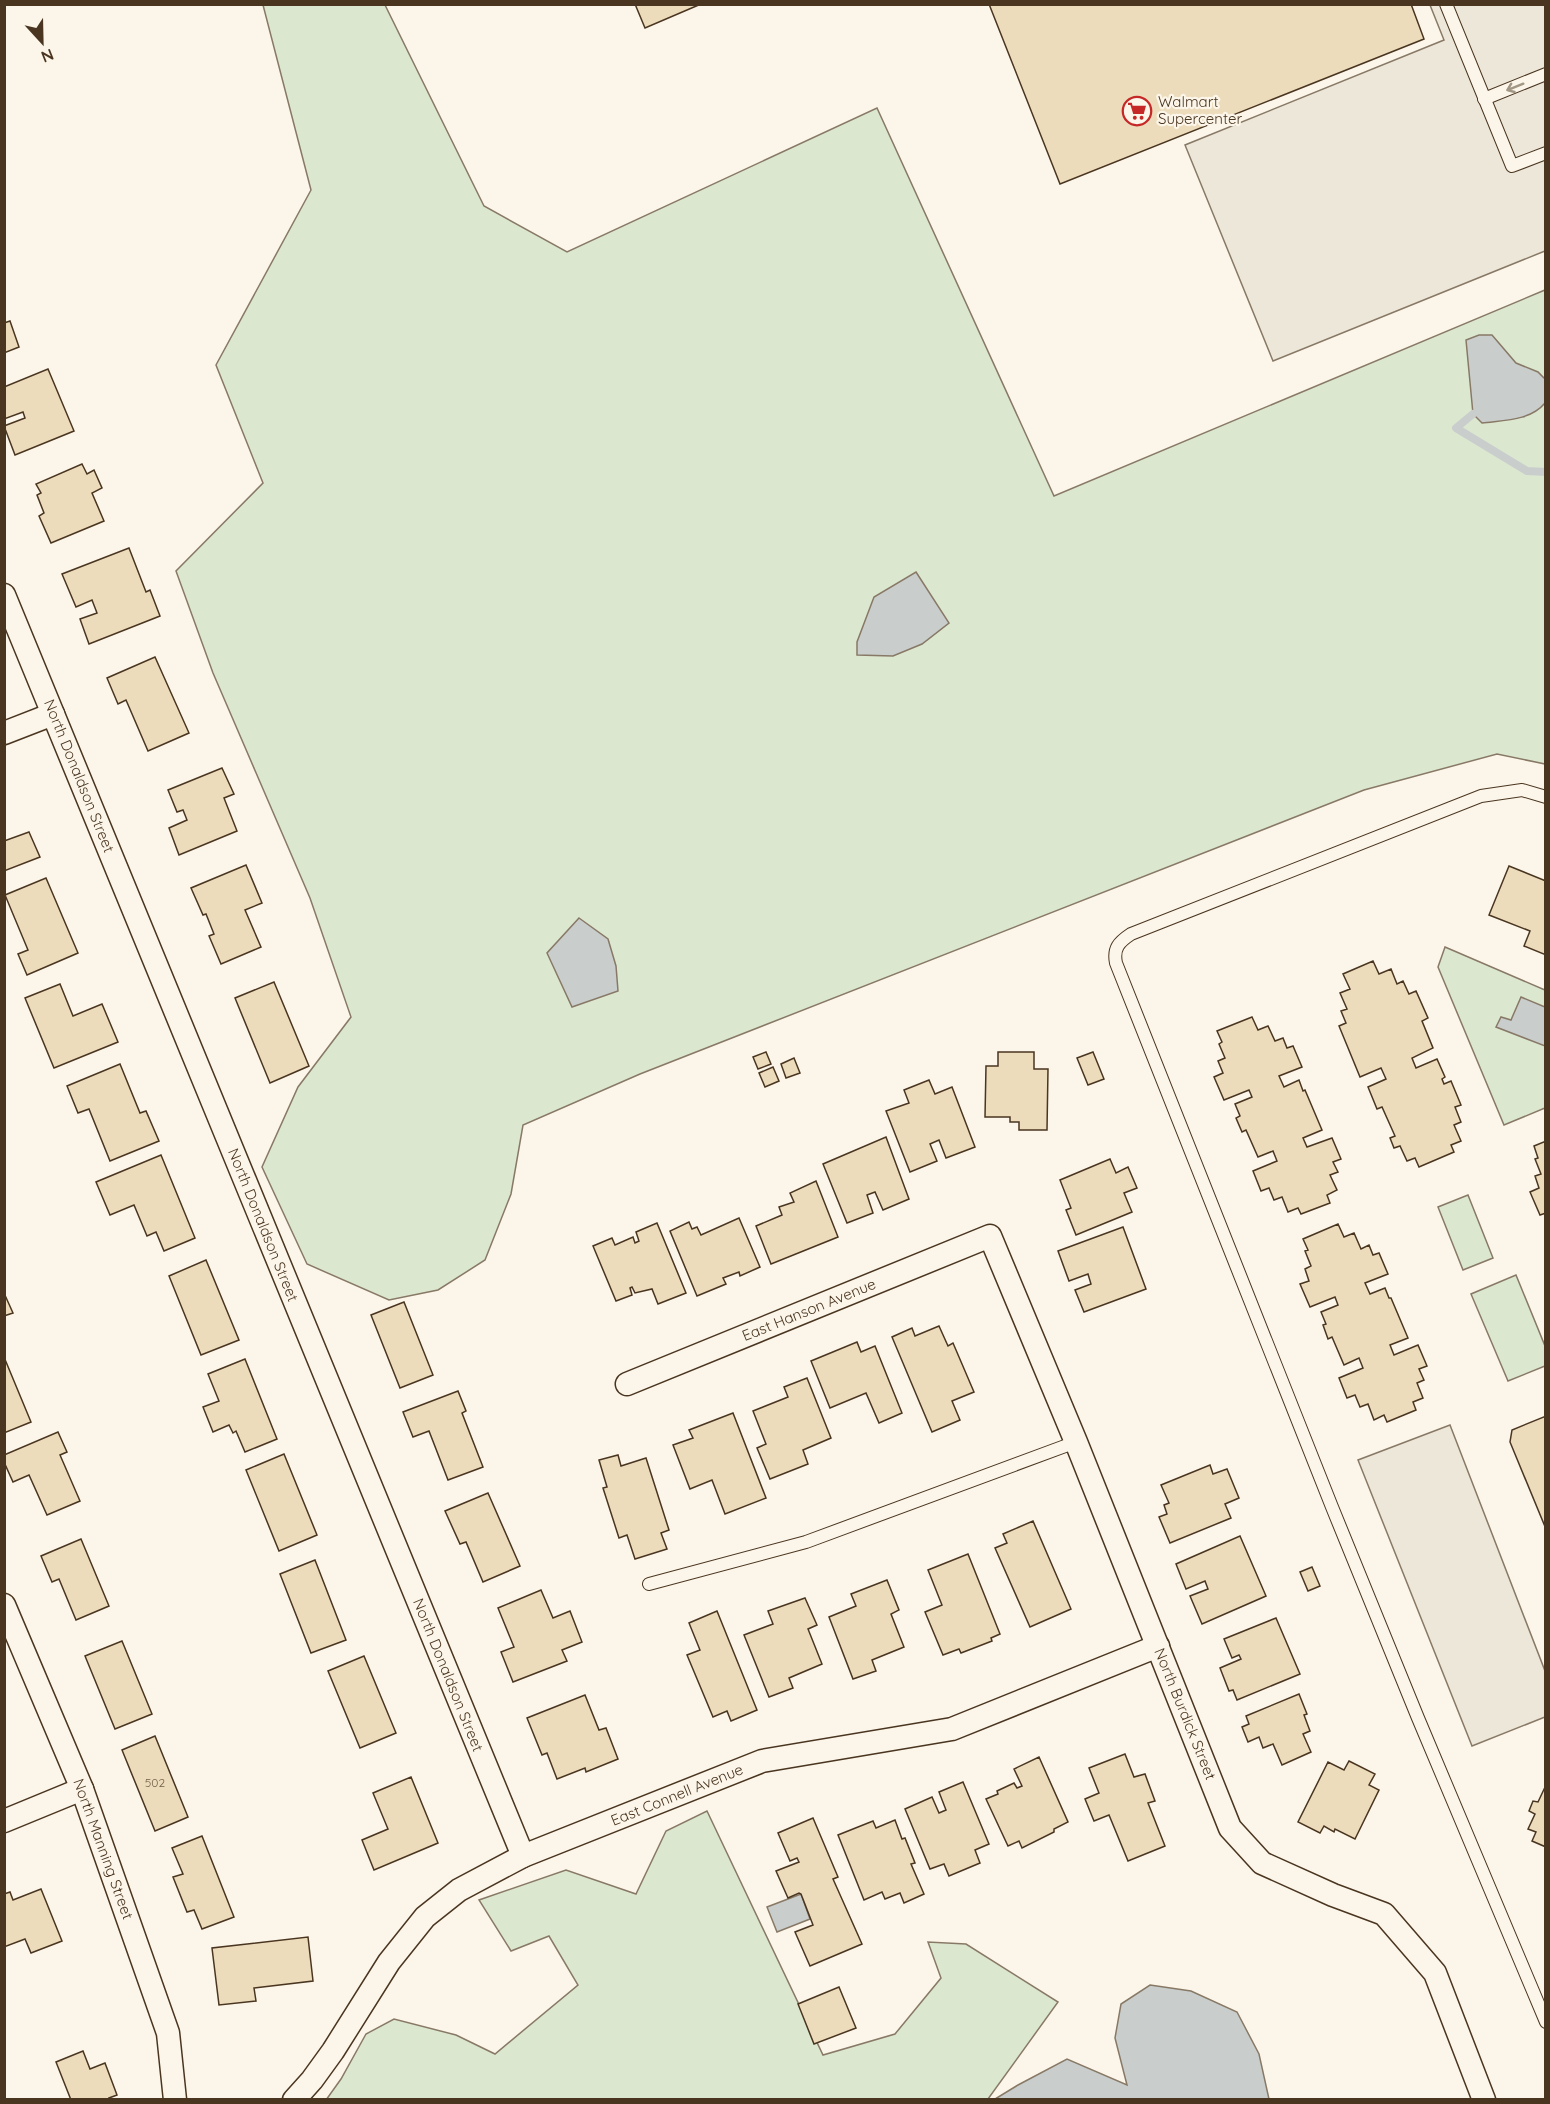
<svg xmlns="http://www.w3.org/2000/svg" width="1550" height="2104" viewBox="0 0 1550 2104" font-family="Quicksand,sans-serif">
<style>
.green{fill:#dce7d0;stroke:#887966;stroke-width:1.5}
.parking{fill:#ede7d9;stroke:#887966;stroke-width:1.5}
.water{fill:#c9cecd;stroke:#887966;stroke-width:1.5}
.lines{fill:none;stroke-linecap:round;stroke-linejoin:round}
.stream{stroke:#c9cecd;stroke-width:8}
.building{fill:#ecdcbc;stroke:#4a3520;stroke-width:1.5}
.lane-casing{stroke:#4a3520;stroke-width:14}
.street-casing{stroke:#4a3520;stroke-width:25}
.lane{stroke:#fbf6e9;stroke-width:12}
.street{stroke:#fbf6e9;stroke-width:22}
.oneway{stroke:#a29684}
.labels{text-anchor:middle;stroke-width:4.5;stroke-linejoin:round;paint-order:stroke}
.number-label{font-size:12px;fill:#725f47}
.poi-label{font-size:15px;fill:#4a3520;stroke:#fbf6e9;text-anchor:start}
.street-label{font-size:15px;fill:#4a3520;stroke:#fbf6e9}
</style>
<rect width="100%" height="100%" fill="#fbf6e9"/>
<g class="green">
<polygon points="263,5 385,5 484,206 567,252 877,108 1054,496 1545,290 1545,764 1497,754 1364,790 640,1074 523,1125 511,1194 485,1260 438,1290 389,1300 307,1264 262,1167 298,1087 351,1017 310,898 213,673 176,571 263,483 216,365 311,190"/>
<polygon points="1445,947 1545,990 1545,1108 1504,1125 1438,967"/>
<polygon points="1468,1195 1493,1258 1463,1270 1438,1207"/>
<polygon points="1516,1275 1545,1346 1545,1366 1508,1381 1471,1294"/>
<polygon points="707,1811 823,2055 895,2034 941,1978 928,1942 966,1944 1058,2002 988,2099 326,2100 341,2079 366,2034 394,2019 456,2035 495,2054 578,1985 549,1936 511,1951 479,1900 566,1870 636,1894 666,1831"/>
</g>
<g class="parking">
<polygon points="1430,5 1545,5 1545,251 1273,361 1185,145 1444,40"/>
<polygon points="1450,1425 1545,1671 1545,1717 1472,1746 1358,1460"/>
</g>
<g class="water">
<path d="M 1479,335 L 1492,335 L 1516,363 L 1538,372 L 1545,379 L 1545,403 C 1530,421 1504,420 1482,423 L 1473,414 L 1466,340 Z"/>
<polygon points="916,572 949,623 922,644 893,656 857,655 857,642 874,597"/>
<polygon points="579,918 608,939 616,966 618,991 572,1007 547,953"/>
<polygon points="1521,997 1545,1007 1545,1046 1496,1027 1501,1017 1511,1020"/>
<polygon points="801,1894 810,1919 777,1932 767,1907"/>
<polygon points="1150,1985 1191,1991 1237,2012 1259,2054 1269,2099 995,2099 1018,2085 1067,2059 1127,2085 1115,2038 1121,2004"/>
</g>
<g class="lines">
<polyline class="stream" points="1473,414 1456,428 1527,471 1546,472"/>
</g>
<g class="building">
<polygon points="635,4 701,4 645,28"/>
<polygon points="989,4 1411,4 1424,39 1060,184"/>
<polygon points="10,321 19,347 4,353 4,323"/>
<polygon points="48,369 74,431 15,455 4,426 25,418 23,412 4,419 4,387"/>
<polygon points="82,464 87,474 94,470 102,488 92,493 104,521 51,543 39,516 44,513 37,495 41,493 36,484"/>
<polygon points="129,548 146,592 150,590 160,616 89,644 80,619 97,613 92,600 76,607 62,574"/>
<polygon points="155,657 189,733 148,751 126,700 118,704 107,678"/>
<polygon points="222,768 234,794 224,798 237,831 179,855 169,828 187,820 183,810 177,812 168,790"/>
<polygon points="29,832 40,857 4,871 4,841"/>
<polygon points="246,865 262,903 245,910 261,947 221,964 209,936 214,934 206,914 203,915 191,888"/>
<polygon points="1509,866 1546,881 1546,955 1524,946 1530,931 1489,915"/>
<polygon points="46,878 78,953 27,975 18,954 28,950 5,895"/>
<polygon points="1373,961 1379,974 1391,969 1397,984 1403,981 1409,994 1416,991 1428,1018 1422,1021 1433,1048 1412,1058 1416,1068 1437,1059 1445,1077 1442,1079 1444,1084 1451,1081 1461,1105 1455,1107 1461,1122 1454,1125 1461,1141 1451,1145 1454,1152 1419,1167 1415,1158 1407,1161 1400,1146 1394,1148 1390,1138 1395,1136 1382,1107 1377,1109 1368,1087 1386,1079 1381,1068 1360,1077 1339,1026 1346,1023 1341,1011 1347,1009 1340,993 1350,989 1343,974"/>
<polygon points="274,982 309,1066 270,1083 235,998"/>
<polygon points="60,984 73,1016 102,1004 118,1042 54,1068 25,998"/>
<polygon points="1252,1017 1258,1030 1268,1026 1275,1041 1283,1038 1287,1048 1293,1046 1302,1067 1279,1076 1284,1087 1299,1080 1303,1091 1305,1090 1322,1130 1303,1138 1307,1147 1332,1138 1341,1159 1333,1162 1338,1172 1330,1175 1337,1190 1327,1195 1330,1203 1301,1214 1298,1208 1288,1212 1282,1197 1274,1200 1269,1188 1261,1191 1253,1171 1277,1161 1273,1151 1258,1157 1246,1130 1242,1132 1236,1118 1240,1116 1235,1104 1252,1097 1249,1090 1224,1100 1214,1077 1223,1073 1218,1061 1225,1058 1219,1044 1222,1042 1217,1031"/>
<polygon points="766,1052 771,1064 758,1069 753,1057"/>
<polygon points="998,1052 1034,1052 1034,1069 1048,1069 1047,1130 1019,1130 1019,1122 1010,1122 1010,1117 985,1117 986,1066 998,1066"/>
<polygon points="1093,1052 1104,1079 1088,1085 1077,1058"/>
<polygon points="794,1058 800,1073 786,1078 781,1064"/>
<polygon points="120,1064 140,1113 146,1111 159,1141 110,1161 89,1109 78,1113 67,1086"/>
<polygon points="773,1067 779,1081 765,1087 759,1073"/>
<polygon points="929,1080 935,1094 952,1087 975,1147 946,1158 939,1140 930,1144 937,1161 910,1172 886,1111 909,1103 904,1090"/>
<polygon points="886,1137 909,1199 883,1210 875,1192 867,1195 873,1213 847,1223 823,1164"/>
<polygon points="1546,1141 1546,1213 1540,1215 1530,1192 1539,1188 1535,1176 1541,1174 1535,1159 1538,1158 1534,1146"/>
<polygon points="161,1155 195,1238 164,1251 156,1232 147,1236 134,1205 110,1215 96,1182"/>
<polygon points="1110,1159 1116,1173 1128,1167 1137,1188 1124,1193 1132,1212 1076,1235 1066,1210 1071,1208 1060,1180"/>
<polygon points="816,1181 838,1237 771,1264 756,1226 782,1215 779,1207 794,1202 790,1193"/>
<polygon points="739,1218 760,1267 740,1276 739,1272 723,1278 726,1284 697,1296 670,1231 689,1222 692,1229 697,1227 701,1235"/>
<polygon points="657,1223 686,1293 658,1304 652,1289 635,1293 632,1287 630,1288 632,1295 616,1301 593,1246 612,1238 615,1245 633,1237 635,1243 639,1241 636,1232"/>
<polygon points="1338,1224 1344,1237 1354,1233 1361,1249 1369,1245 1373,1255 1379,1253 1388,1274 1365,1283 1370,1294 1385,1288 1389,1298 1391,1298 1408,1338 1390,1345 1394,1355 1418,1345 1427,1366 1419,1369 1424,1380 1417,1383 1423,1398 1413,1402 1416,1410 1387,1422 1384,1415 1374,1420 1368,1404 1360,1407 1355,1395 1347,1398 1339,1378 1363,1368 1359,1358 1344,1365 1332,1337 1328,1339 1323,1325 1326,1324 1321,1312 1338,1305 1335,1297 1310,1307 1300,1284 1309,1281 1305,1269 1311,1266 1305,1251 1308,1250 1303,1239"/>
<polygon points="1123,1227 1146,1289 1084,1312 1075,1290 1091,1284 1088,1274 1069,1281 1058,1251"/>
<polygon points="206,1260 239,1340 201,1355 169,1276"/>
<polygon points="4,1293 13,1313 4,1316"/>
<polygon points="404,1302 433,1375 400,1388 371,1315"/>
<polygon points="939,1326 948,1346 953,1343 974,1392 952,1401 960,1420 932,1432 892,1337 912,1328 915,1336"/>
<polygon points="857,1342 861,1352 875,1346 902,1413 879,1423 866,1393 830,1408 811,1361"/>
<polygon points="4,1357 31,1422 4,1433"/>
<polygon points="245,1359 277,1439 245,1452 236,1431 233,1433 229,1425 213,1432 203,1407 219,1401 208,1374"/>
<polygon points="807,1378 831,1438 803,1450 808,1464 770,1479 757,1448 766,1444 753,1411 788,1397 784,1387"/>
<polygon points="458,1391 466,1411 462,1413 483,1467 448,1480 429,1431 413,1437 403,1412"/>
<polygon points="733,1413 766,1498 725,1514 712,1480 690,1489 673,1445 693,1438 689,1430"/>
<polygon points="1546,1416 1546,1529 1510,1442 1512,1430"/>
<polygon points="58,1432 67,1452 60,1455 80,1501 47,1515 29,1475 13,1482 4,1462 4,1455"/>
<polygon points="284,1454 317,1535 279,1551 246,1470"/>
<polygon points="618,1455 621,1466 646,1458 669,1530 661,1533 667,1549 635,1559 627,1535 619,1538 603,1488 607,1487 599,1460"/>
<polygon points="1210,1465 1213,1474 1227,1469 1239,1498 1225,1504 1231,1518 1170,1543 1159,1517 1167,1514 1164,1505 1169,1503 1161,1485"/>
<polygon points="488,1493 520,1566 483,1582 466,1542 460,1544 445,1511"/>
<polygon points="1033,1521 1071,1609 1030,1627 995,1548 1007,1543 1003,1534"/>
<polygon points="1240,1536 1266,1596 1202,1624 1190,1596 1208,1589 1205,1581 1186,1589 1176,1564"/>
<polygon points="81,1539 109,1606 76,1620 59,1579 52,1582 41,1556"/>
<polygon points="968,1554 1000,1634 991,1638 992,1641 961,1653 959,1649 943,1655 925,1612 942,1605 928,1570"/>
<polygon points="315,1560 346,1640 311,1653 280,1574"/>
<polygon points="1312,1567 1320,1586 1308,1591 1300,1572"/>
<polygon points="887,1580 899,1610 891,1614 904,1647 872,1660 876,1671 853,1679 829,1617 856,1606 851,1594"/>
<polygon points="541,1590 553,1618 570,1611 582,1642 562,1650 567,1661 513,1682 501,1652 514,1647 498,1608"/>
<polygon points="805,1598 817,1625 808,1629 822,1664 789,1678 793,1688 769,1697 744,1635 773,1624 768,1611"/>
<polygon points="717,1611 757,1710 731,1721 727,1711 713,1717 687,1655 700,1650 689,1623"/>
<polygon points="1276,1618 1300,1674 1237,1700 1233,1690 1229,1691 1220,1668 1241,1659 1239,1655 1232,1658 1224,1639"/>
<polygon points="122,1641 152,1714 115,1729 85,1656"/>
<polygon points="364,1656 396,1733 360,1748 328,1671"/>
<polygon points="1299,1694 1307,1714 1304,1715 1310,1731 1303,1734 1311,1752 1282,1765 1273,1744 1263,1748 1259,1737 1248,1742 1242,1727 1249,1724 1246,1716"/>
<polygon points="585,1695 599,1730 606,1728 618,1759 586,1772 585,1768 557,1779 547,1753 542,1755 527,1718"/>
<polygon points="155,1736 188,1817 155,1831 122,1750"/>
<polygon points="1125,1754 1134,1777 1145,1774 1155,1801 1148,1803 1165,1846 1128,1861 1109,1815 1094,1821 1085,1799 1099,1793 1089,1768"/>
<polygon points="1039,1757 1068,1822 1054,1829 1054,1832 1022,1848 1019,1841 1008,1846 986,1799 998,1794 997,1791 1014,1783 1017,1788 1022,1786 1014,1769"/>
<polygon points="1349,1761 1375,1774 1369,1785 1379,1790 1355,1839 1335,1829 1334,1832 1324,1826 1320,1833 1298,1822 1328,1762 1344,1770"/>
<polygon points="411,1777 438,1843 374,1870 362,1840 388,1829 373,1793"/>
<polygon points="963,1782 989,1844 975,1850 980,1863 949,1876 944,1864 930,1869 905,1809 932,1797 939,1813 946,1810 939,1792"/>
<polygon points="1546,1785 1546,1847 1532,1841 1536,1832 1528,1829 1535,1814 1529,1811 1533,1801 1538,1802"/>
<polygon points="813,1818 838,1877 833,1879 862,1944 810,1966 795,1932 813,1925 801,1894 799,1893 788,1898 776,1871 799,1862 797,1858 790,1861 778,1833"/>
<polygon points="895,1820 902,1839 905,1838 915,1863 911,1864 924,1894 904,1903 900,1893 885,1899 882,1892 864,1900 838,1835 873,1821 876,1828"/>
<polygon points="202,1836 234,1917 202,1929 194,1910 187,1912 173,1877 183,1874 172,1848"/>
<polygon points="41,1889 62,1941 31,1953 25,1939 4,1947 4,1894 10,1892 13,1900"/>
<polygon points="308,1937 313,1981 254,1988 256,2001 219,2005 212,1948"/>
<polygon points="839,1987 856,2028 814,2044 798,2004"/>
<polygon points="83,2051 90,2069 105,2063 117,2095 109,2098 110,2100 71,2100 56,2062"/>
</g>
<g class="lines">
<g class="lane-casing">
<g id="lane">
<polyline points="1446,4 1512,166 1546,153"/>
<polyline points="1484,99 1546,74"/>
<path d="M 1546,797 L 1522,790 L 1481,796 L 1131,934 C 1119,942 1113,948 1116,963 L 1332,1507 L 1418,1718 L 1546,2022"/>
<polyline points="649,1584 806,1542 1076,1442"/>
</g>
</g>
<g class="street-casing">
<g id="street">
<polyline points="4,595 523,1856"/>
<polyline points="4,733 53,714"/>
<polyline points="627,1384 990,1236 1076,1442 1230,1828 1262,1863 1333,1895 1384,1914 1435,1973 1484,2100"/>
<polyline points="4,1605 82,1789 168,2033 175,2100"/>
<polyline points="4,1821 82,1789"/>
<polyline points="294,2100 312,2080 333,2051 389,1962 425,1917 459,1890 523,1856 762,1761 952,1729 1158,1646"/>
</g>
</g>
<use href="#lane" class="lane"/>
<use href="#street" class="street"/>
</g>
<defs><path id="oneway-shaft" d="M-6 0H5M1.5-3L5.5 0L1.5 3" fill="none" stroke-width="1.6" stroke-linecap="round" stroke-linejoin="round" transform="scale(1.5)"/></defs>
<use class="oneway" href="#oneway-shaft" transform="translate(1515 87) rotate(158)"/>
<defs>
<g id="supermarket-ring" transform="scale(1.5)"><circle r="9.5" fill="#fbf6e9" stroke="#c62828" stroke-width="1.5"/><path d="M-6-5.5h2.5l.6 2H6L4.5 2H-2.5L-4.4-4H-6ZM-1.5 3.2a1.3 1.3 0 1 0 .1 0ZM3 3.2a1.3 1.3 0 1 0 .1 0Z" fill="#c62828"/></g>
</defs>
<g fill-rule="evenodd">
<use href="#supermarket-ring" x="1137" y="111"/>
</g>
<g class="labels">
<g class="number-label">
<text x="155" y="1787">502</text>
</g>
<g class="poi-label">
<text x="1158" y="107">Walmart<tspan x="1158" dy="17">Supercenter</tspan></text>
</g>
<g class="street-label">
<text transform="translate(79 776) rotate(68)" y="5">North Donaldson Street</text>
<text transform="translate(263 1225) rotate(68)" y="5">North Donaldson Street</text>
<text transform="translate(809 1310) rotate(-22)" y="5">East Hanson Avenue</text>
<text transform="translate(448 1675) rotate(68)" y="5">North Donaldson Street</text>
<text transform="translate(1185 1714) rotate(68)" y="5">North Burdick Street</text>
<text transform="translate(677 1795) rotate(-22)" y="5">East Connell Avenue</text>
<text transform="translate(103 1849) rotate(70)" y="5">North Manning Street</text>
</g>
</g>
<rect width="1550" height="2104" fill="none" stroke="#4a3520" stroke-width="12"/>
<g transform="translate(42 42) rotate(158)" stroke="#fbf6e9" stroke-width="4.5" paint-order="stroke">
<path d="M0-4.5L10 22L0 15L-10 22Z" fill="#4a3520"/>
<text y="-9" font-size="16" font-weight="bold" text-anchor="middle" fill="#4a3520">N</text>
</g>
</svg>
